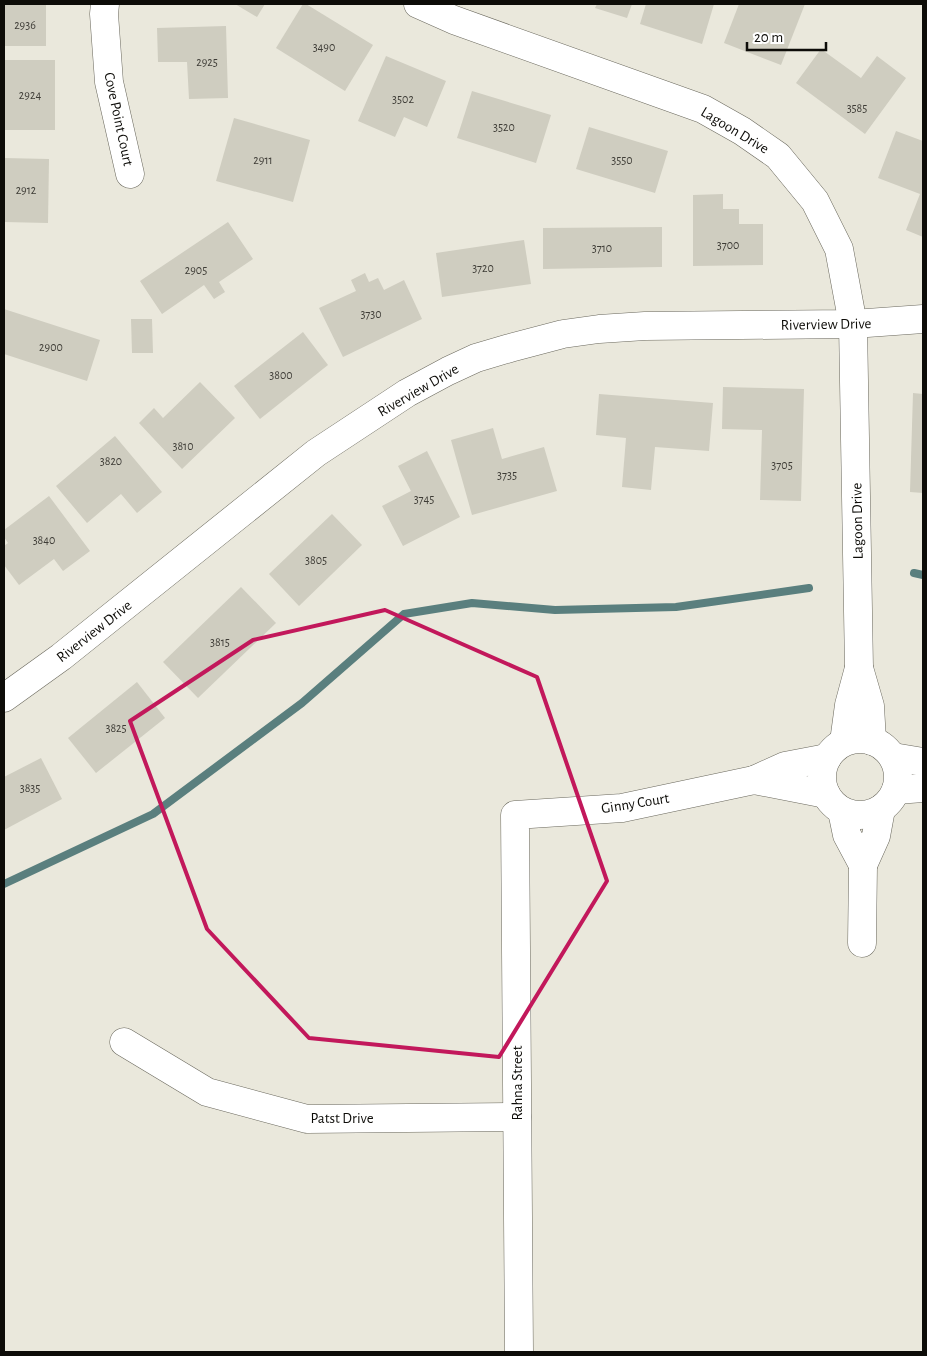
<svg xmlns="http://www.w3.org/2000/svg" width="927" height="1356" viewBox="0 0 927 1356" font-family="'Alegreya Sans',sans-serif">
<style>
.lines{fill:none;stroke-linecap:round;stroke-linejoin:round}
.stream{stroke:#5a7f7e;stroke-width:8}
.building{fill:#cfcdc0}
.minor-casing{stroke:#6a685d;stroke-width:29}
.minor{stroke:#fff;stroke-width:28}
.marked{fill:none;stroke:#c2185b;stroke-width:4;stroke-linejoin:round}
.labels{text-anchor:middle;stroke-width:4;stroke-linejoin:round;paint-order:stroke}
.number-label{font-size:12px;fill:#3e3c36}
.street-label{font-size:15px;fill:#0d0c08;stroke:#fff}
</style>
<rect width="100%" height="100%" fill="#eae8dc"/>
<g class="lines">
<g class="stream">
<polyline points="914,573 923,575"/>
<polyline points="4,884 153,814 302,703 404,614 472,603 555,610 676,607 809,588"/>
</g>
</g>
<g class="building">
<rect x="4" y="4" width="42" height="42"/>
<polygon points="235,4 265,4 257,17"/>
<polygon points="303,4 306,4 373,45 345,91 276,48"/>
<polygon points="597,4 632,4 627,18 595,8"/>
<polygon points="646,4 714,4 702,44 640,24"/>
<polygon points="739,4 805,4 781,65 724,43"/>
<polygon points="226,26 228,98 189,99 187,62 158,62 157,28"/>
<polygon points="821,49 861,78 877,56 906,78 865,134 796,83"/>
<polygon points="386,56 446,81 427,127 404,117 395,137 358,121"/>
<rect x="4" y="60" width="51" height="70"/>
<polygon points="472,91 551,115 536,163 457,138"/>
<polygon points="234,118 310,140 293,202 216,181"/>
<polygon points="589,127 668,151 655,193 576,169"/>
<polygon points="896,131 923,141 923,237 906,230 920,194 878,178"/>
<polygon points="4,158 49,159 48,223 4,222"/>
<polygon points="723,194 723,209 739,209 739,224 763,224 763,265 693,266 693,195"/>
<polygon points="228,222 253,259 219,282 225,292 214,299 204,285 162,314 140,281"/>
<polygon points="662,227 662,267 543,269 543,228"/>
<polygon points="524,240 531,284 442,297 436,253"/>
<polygon points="365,273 369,282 378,278 384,290 404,280 422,319 343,357 319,308 356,291 351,280"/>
<polygon points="4,309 100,340 87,381 4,354"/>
<polygon points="131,319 152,319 153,353 132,353"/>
<polygon points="303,332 328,365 260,419 234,386"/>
<polygon points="200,382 235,418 182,469 139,423 154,408 163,418"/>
<polygon points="723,387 804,389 801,501 760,500 762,430 722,429"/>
<polygon points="913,393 923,394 923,493 910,492"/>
<polygon points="599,394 713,403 709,451 655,447 651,490 622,487 626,438 596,435"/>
<polygon points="493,428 502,459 544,447 557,491 472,515 451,440"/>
<polygon points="115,436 162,492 137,513 121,494 87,523 56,486"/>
<polygon points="427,451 460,517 403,546 382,506 411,491 398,466"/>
<polygon points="49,496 90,551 63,571 54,559 19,585 4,565 4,546 8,543 4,537 4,530"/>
<polygon points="332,514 362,545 299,606 269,574"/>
<polygon points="241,587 276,623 198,698 163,662"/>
<polygon points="137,682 165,718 96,773 68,738"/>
<polygon points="41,758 62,799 4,830 4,777"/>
</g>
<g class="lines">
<g class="minor-casing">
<g id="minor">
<polyline points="105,4 104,14 109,82 130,174"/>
<polyline points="418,4 454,20 703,109 742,131 778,156 815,201 839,249 853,324 859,668"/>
<polyline points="4,698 61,657 316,453 407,393 448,371 476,358 510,348 563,334 599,329 645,326 853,324 923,319"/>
<circle cx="860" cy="777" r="38"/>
<polyline points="844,742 849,705 859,668 870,706 872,741"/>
<polyline points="893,757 923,762"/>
<polyline points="896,790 923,788"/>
<polyline points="826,794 754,780 785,766 827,758"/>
<polyline points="842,811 847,835 863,865 876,836 881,809"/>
<polyline points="862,943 863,865"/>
<polyline points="124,1042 207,1092 307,1119 517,1117"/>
<polyline points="519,1352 515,815 622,808 754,780"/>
</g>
</g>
<use href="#minor" class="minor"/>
</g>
<path class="marked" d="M 385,610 L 537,677 L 607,881 L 499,1057 L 309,1038 L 207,929 L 130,721 L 253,640 Z"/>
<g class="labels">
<g class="number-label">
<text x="25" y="29">2936</text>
<text x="324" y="51">3490</text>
<text x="207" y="66">2925</text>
<text x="30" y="99">2924</text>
<text x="403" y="103">3502</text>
<text x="857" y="112">3585</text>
<text x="504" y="131">3520</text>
<text x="263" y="164">2911</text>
<text x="622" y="164">3550</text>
<text x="26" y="194">2912</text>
<text x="728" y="249">3700</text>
<text x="602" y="252">3710</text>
<text x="483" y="272">3720</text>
<text x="196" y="274">2905</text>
<text x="371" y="318">3730</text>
<text x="51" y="351">2900</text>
<text x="281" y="379">3800</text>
<text x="183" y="450">3810</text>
<text x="111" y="465">3820</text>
<text x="782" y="469">3705</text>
<text x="507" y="479">3735</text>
<text x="424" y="503">3745</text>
<text x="44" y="544">3840</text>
<text x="316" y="564">3805</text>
<text x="220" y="646">3815</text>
<text x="116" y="732">3825</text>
<text x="30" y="792">3835</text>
</g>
<g class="street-label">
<text transform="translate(119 119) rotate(78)" y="5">Cove Point Court</text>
<text transform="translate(735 130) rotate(31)" y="5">Lagoon Drive</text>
<text transform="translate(826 324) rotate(-1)" y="5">Riverview Drive</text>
<text transform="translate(418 390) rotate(-30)" y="5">Riverview Drive</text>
<text transform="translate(857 521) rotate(-91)" y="5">Lagoon Drive</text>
<text transform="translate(94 631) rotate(-38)" y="5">Riverview Drive</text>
<text transform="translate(635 803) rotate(-9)" y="5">Ginny Court</text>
<text transform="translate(517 1083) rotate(-90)" y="5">Rahna Street</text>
<text x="342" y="1123">Patst Drive</text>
</g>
</g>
<rect width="927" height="1356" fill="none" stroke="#0d0c08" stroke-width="10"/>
<path d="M747 42v8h79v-8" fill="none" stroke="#0d0c08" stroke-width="2.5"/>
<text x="754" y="42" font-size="15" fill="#0d0c08" stroke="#ffffff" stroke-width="4" paint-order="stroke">20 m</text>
</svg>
